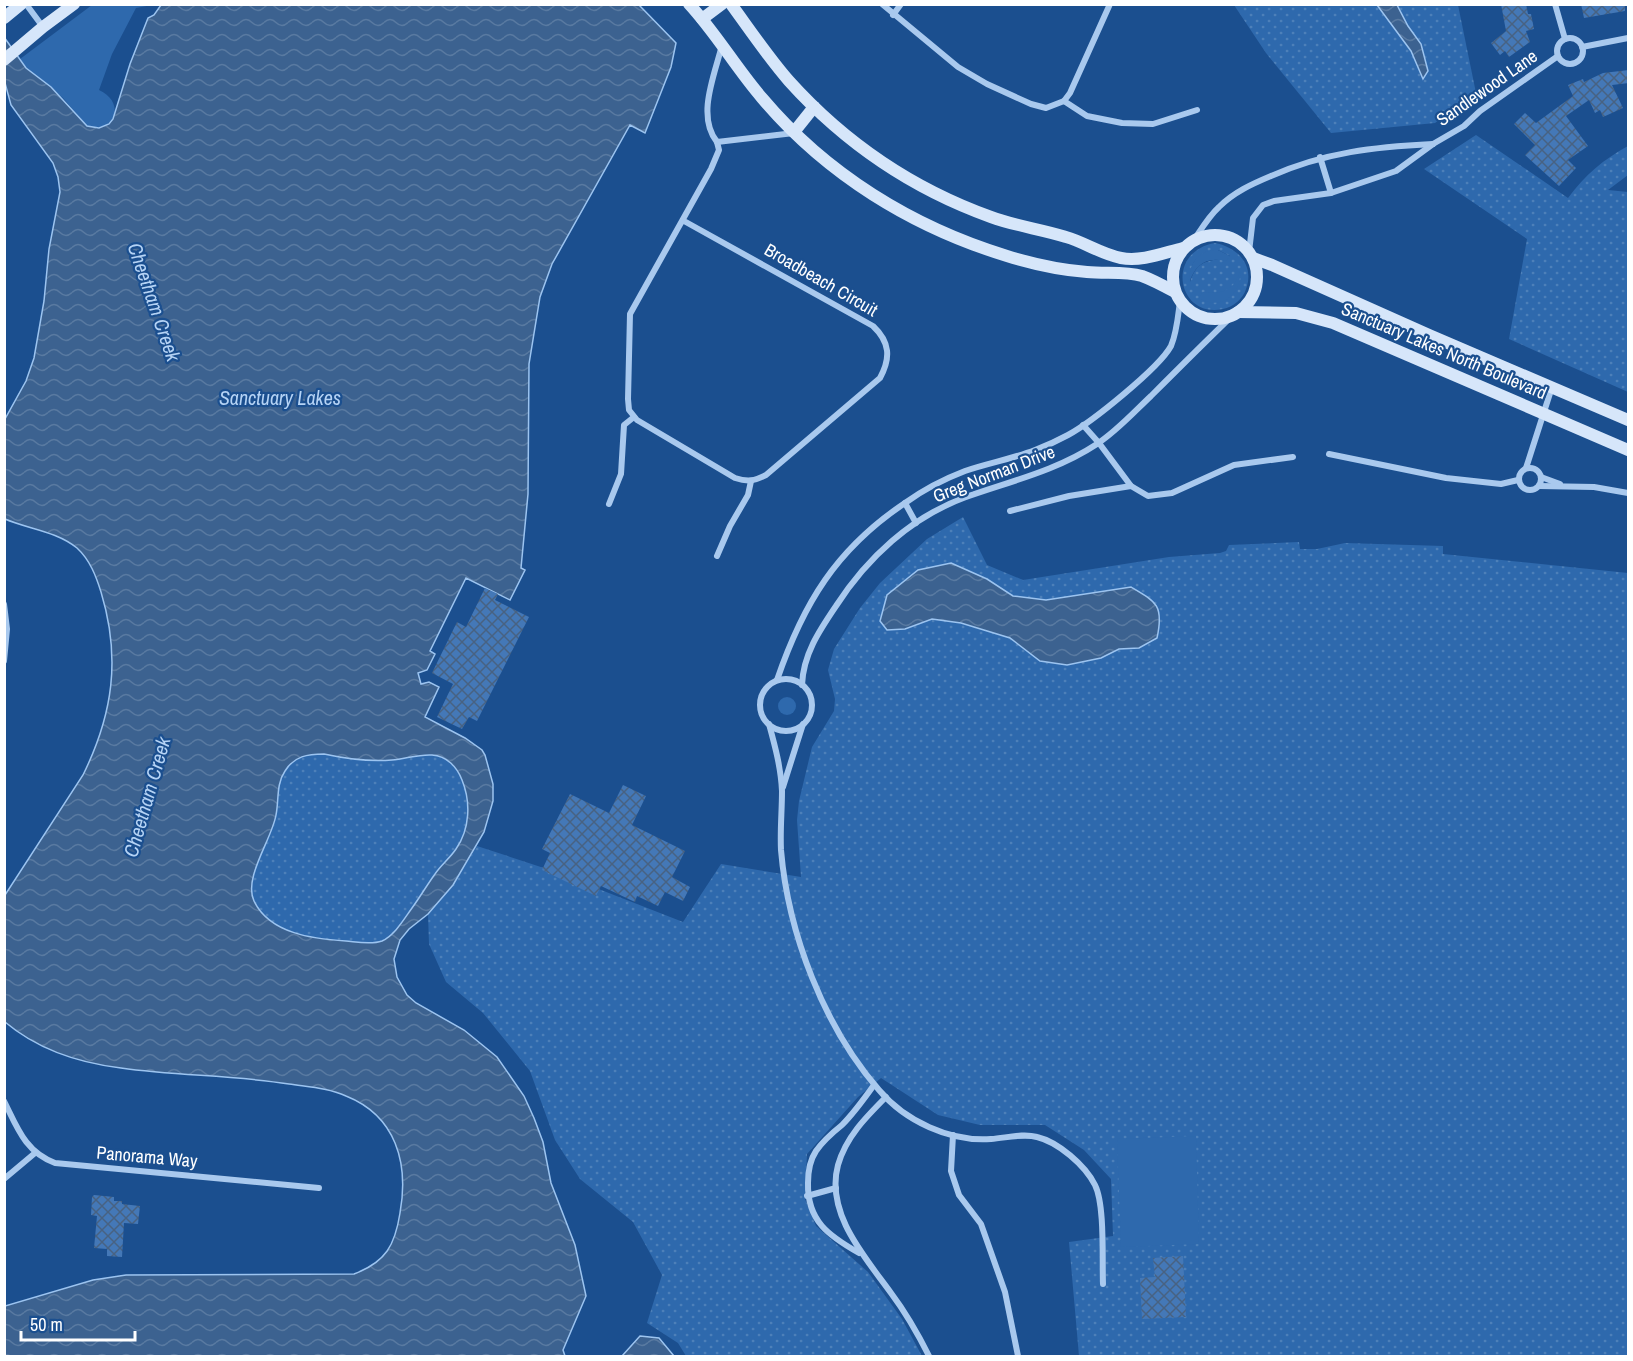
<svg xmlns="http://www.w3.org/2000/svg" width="1633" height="1361" viewBox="0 0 1633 1361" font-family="'Archivo Narrow',sans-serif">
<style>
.grass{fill:url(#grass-dots);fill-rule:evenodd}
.green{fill:#2e69ad}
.water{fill:url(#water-waves);stroke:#9cc4f0;stroke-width:1.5;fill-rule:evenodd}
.building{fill:url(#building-cross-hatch)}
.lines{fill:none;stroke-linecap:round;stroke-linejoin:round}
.street{stroke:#a9c9ee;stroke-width:6}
.secondary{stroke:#d6e6fa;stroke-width:12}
.labels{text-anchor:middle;stroke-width:4.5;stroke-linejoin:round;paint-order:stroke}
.street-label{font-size:18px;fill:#fff;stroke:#1b4f8f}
.water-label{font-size:20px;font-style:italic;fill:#b5d3f5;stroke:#1b4f8f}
</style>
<defs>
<pattern id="grass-dots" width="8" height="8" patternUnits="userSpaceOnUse" patternTransform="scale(1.5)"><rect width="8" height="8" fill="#2e69ad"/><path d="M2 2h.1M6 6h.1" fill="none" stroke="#4d80b9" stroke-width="1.8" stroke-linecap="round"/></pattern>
<pattern id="water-waves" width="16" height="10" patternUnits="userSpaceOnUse" patternTransform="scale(1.5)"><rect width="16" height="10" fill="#3c6290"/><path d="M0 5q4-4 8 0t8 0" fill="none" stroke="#597aa1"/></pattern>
<pattern id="building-cross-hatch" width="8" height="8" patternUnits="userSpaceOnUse" patternTransform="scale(1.5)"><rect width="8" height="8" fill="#4478b7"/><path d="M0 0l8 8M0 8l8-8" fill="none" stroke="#486282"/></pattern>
</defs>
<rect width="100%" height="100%" fill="#1b4f8f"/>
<g class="grass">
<polygon points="1234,5 1458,5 1476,93 1435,123 1331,133 1266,53"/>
<path d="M 1476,135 L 1568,198 C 1585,175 1604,159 1628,146 L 1628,175 L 1608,190 L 1628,192 L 1628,392 L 1509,339 L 1527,239 L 1424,169 Z"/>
<path d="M 1215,243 C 1237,247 1255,265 1246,289 C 1243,299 1233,307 1223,309 C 1178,319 1164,252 1215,243 ZM 1218,250 L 1230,256 C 1210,263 1198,257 1190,282 C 1191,257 1197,257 1218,250 Z"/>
<path d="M 963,517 L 987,565 L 1023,580 L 1169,557 L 1220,553 L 1226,551 L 1229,545 L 1299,542 L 1300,549 L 1317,549 L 1345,543 L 1443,546 L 1443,554 L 1628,573 L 1628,1356 L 1079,1356 L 1069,1242 L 1113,1236 L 1111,1179 L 1084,1150 L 1045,1125 L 980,1125 L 938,1115 L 881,1078 L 858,1097 L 807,1154 L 805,1199 L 816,1226 L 868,1272 L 902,1319 L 922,1356 L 686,1356 L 678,1343 L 647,1323 L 662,1275 L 633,1222 L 580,1179 L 555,1140 L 530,1071 L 483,1013 L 446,982 L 429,944 L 428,914 L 453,885 L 477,846 L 550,870 L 683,922 L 721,864 L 801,877 L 797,820 L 799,801 L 812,747 L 834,711 L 835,699 L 828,670 L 834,649 L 860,608 L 880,583 L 927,539 ZM 951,563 L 987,579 L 1013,596 L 1046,600 L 1083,595 L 1139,648 L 1119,649 L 1101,658 L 1040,661 L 1010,637 L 961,623 L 932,619 L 905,629 L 887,630 L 880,621 L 887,595 L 918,570 Z"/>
<path d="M 324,754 C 347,759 368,762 392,760 C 405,759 419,754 432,755 C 447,756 457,767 462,780 C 471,802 470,829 456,849 C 451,857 443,863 438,870 C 428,882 421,896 412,908 C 404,919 395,935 382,941 C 371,945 357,942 346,941 C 314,939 270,934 254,901 C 243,878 272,839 276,815 C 279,801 276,784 285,771 C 294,756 308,754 324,754 Z"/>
</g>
<g class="green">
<path d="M 92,5 L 152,5 L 136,8 L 112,54 L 99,90 C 126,102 116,134 87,126 L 63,98 L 26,68 L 20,59 Z"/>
<path d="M 1218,250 L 1230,256 L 1226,261 C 1206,256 1195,265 1189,283 C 1188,265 1198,249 1218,250 Z"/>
<path d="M 1240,271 C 1242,295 1220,311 1199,298 L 1203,292 C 1222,295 1235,290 1240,271 Z"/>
<circle cx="787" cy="706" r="9"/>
<polygon points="1196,1136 1199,1244 1121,1247 1117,1139"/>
</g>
<g class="water">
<path d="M 161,5 L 639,5 L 676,43 L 671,67 L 645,133 L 630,125 L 552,264 L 540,297 L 529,364 L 528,494 L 521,568 L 525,570 L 510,600 L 466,578 L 430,651 L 435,654 L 427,670 L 418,673 L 421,684 L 429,682 L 439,687 L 425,717 L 465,738 L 482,750 L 485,755 L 493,784 L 493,801 L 484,832 L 453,885 L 428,914 L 409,929 L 400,940 L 394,959 L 397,977 L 407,995 L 416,1003 L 464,1030 L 497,1057 L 524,1096 L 534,1118 L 543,1142 L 551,1183 L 575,1245 L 586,1296 L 563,1350 L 565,1356 L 5,1356 L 5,1306 L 93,1280 L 126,1275 L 354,1274 C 386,1262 395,1245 400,1213 C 409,1163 396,1116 346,1096 C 328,1088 308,1087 289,1084 C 233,1075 177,1076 121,1068 C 80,1063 37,1049 5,1022 L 5,895 L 83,775 C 113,714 121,658 101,592 C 96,576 90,560 77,548 C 56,531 28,529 5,519 L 5,419 L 26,381 L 34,358 L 44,301 L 49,249 L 60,192 L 58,177 L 53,163 L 11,105 L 5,83 L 4,37 L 26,68 L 51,87 L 87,126 L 99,128 L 109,124 L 113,119 L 130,64 L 148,18 L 154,15 ZM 324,754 C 347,759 368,762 392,760 C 405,759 419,754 432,755 C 447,756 457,767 462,780 C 471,802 470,829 456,849 C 450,858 441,865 435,874 C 427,885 420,897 412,908 C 404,919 395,935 382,941 C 371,945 357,942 346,941 C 314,939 270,934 254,901 C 243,878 272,839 276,815 C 279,801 276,784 285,771 C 294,756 308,754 324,754 Z"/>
<polygon points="1377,5 1397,5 1408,26 1421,44 1428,71 1423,79 1411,51"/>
<path d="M 951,563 L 987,579 L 1013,596 L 1046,600 L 1131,587 C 1157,602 1164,606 1157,638 L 1139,648 L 1119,649 L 1101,658 L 1067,665 L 1040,661 L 1010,638 L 961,623 L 932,619 L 905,629 L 887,630 L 880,621 L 887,595 L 918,570 Z"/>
<polygon points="640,1336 659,1338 674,1356 622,1356"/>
</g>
<g class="building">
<polygon points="1501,4 1526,4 1528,14 1531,14 1534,29 1526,31 1530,42 1509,57 1505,51 1500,55 1491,43 1506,31"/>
<polygon points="1581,4 1625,4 1625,11 1584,18"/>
<polygon points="1629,70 1629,83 1612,85 1623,108 1603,117 1600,110 1595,113 1589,100 1566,116 1588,146 1568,160 1576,168 1559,186 1525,155 1535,145 1514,124 1525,113 1536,123 1573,96 1568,85 1583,79 1584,82 1603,73"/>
<polygon points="485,588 498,594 495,600 529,617 477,721 469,717 462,729 437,717 453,684 432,673 457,622 466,627"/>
<polygon points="623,785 646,796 632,825 685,851 672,877 690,887 683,901 665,892 658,906 637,896 635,902 601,886 596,896 542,870 550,853 542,849 570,794 609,813"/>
<polygon points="94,1195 114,1197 114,1201 122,1201 122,1204 140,1206 138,1224 124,1223 122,1257 107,1256 107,1249 94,1248 97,1216 91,1215 92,1197"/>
<polygon points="1183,1256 1186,1317 1142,1319 1140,1278 1155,1277 1153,1258"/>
</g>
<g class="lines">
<g class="street">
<polyline points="26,4 43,27"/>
<polyline points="882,4 958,67 987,84 1031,104 1046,108 1064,101 1087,116 1122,123 1153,124 1197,110"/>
<polyline points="1555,4 1565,39"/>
<polyline points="893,15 901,4"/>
<circle cx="1570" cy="51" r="13"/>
<path d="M 722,45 C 715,74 696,116 717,142 L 794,133"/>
<polyline points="1582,47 1628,38"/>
<polyline points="1064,101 1070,93 1110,4"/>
<polyline points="1320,157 1331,193"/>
<path d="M 684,221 L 873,326 C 890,342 891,358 880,378 L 766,475 C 754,481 748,482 735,478 L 637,420 L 629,410 L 628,399 L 630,314 L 711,169 L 719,150 L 717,142"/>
<path d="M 1194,240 C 1202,228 1209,216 1219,207 C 1234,192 1252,184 1271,176 C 1326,152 1374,147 1433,144"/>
<polyline points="1249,252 1253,218 1263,205 1274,201 1331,193 1396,171 1433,144 1464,126 1480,111 1558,56"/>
<polyline points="1083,425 1099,443 1131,486 1148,496 1172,493 1234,465 1293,457"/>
<polyline points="1329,454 1446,478 1501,484 1518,480"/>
<circle cx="1530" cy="479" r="11"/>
<polyline points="1526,468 1552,387"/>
<polyline points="1541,477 1560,484"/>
<polyline points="1539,486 1594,487 1628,493"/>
<polyline points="905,503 916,523"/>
<polyline points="609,504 621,474 624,425 634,417"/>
<polyline points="1010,511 1069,496 1131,486"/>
<polyline points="717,556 730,526 748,495 751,481"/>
<polyline points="4,604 7,629 4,661"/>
<circle cx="786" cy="705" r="26"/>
<path d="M 777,680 C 803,604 836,549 905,503 C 923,490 944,479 965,471 C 988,463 1012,459 1035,450 C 1046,446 1057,441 1068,435 C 1092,422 1159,368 1171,346 C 1177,332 1178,316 1180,301"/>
<path d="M 802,685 C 803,655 819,631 836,606 C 867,558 911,517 966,497 C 1011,481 1056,471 1097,444 C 1117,431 1134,412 1151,396 C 1178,369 1205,342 1232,316"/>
<path d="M 769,724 C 775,746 781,768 782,791 C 782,811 780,830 781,850 C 788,933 824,1027 879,1090 C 905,1121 950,1142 991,1139 C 1006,1138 1023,1133 1037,1137 C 1058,1142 1085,1165 1095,1185 C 1105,1205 1102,1259 1103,1284"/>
<polyline points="783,787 803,724"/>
<path d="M 886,1097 C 866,1117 846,1137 838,1165 C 825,1213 865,1257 891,1293 C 906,1313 918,1334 929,1356"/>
<path d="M 4,1101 C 17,1127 25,1152 55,1163 L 319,1188"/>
<polyline points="953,1135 951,1171 959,1195 981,1224 1005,1292 1018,1356"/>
<polyline points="4,1179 35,1153"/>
<polyline points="807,1196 836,1188"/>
<path d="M 859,1253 C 829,1236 807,1221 808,1183 C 808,1173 810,1160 816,1151 C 823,1141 832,1133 842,1125 C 854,1113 864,1099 874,1085"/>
</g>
<g class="secondary">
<path d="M 689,4 C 716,33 736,68 762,98 C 826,174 912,227 1007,256 C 1033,264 1061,270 1087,272 C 1105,274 1125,271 1142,276 C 1153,280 1164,286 1175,292"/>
<path d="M 731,4 C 750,30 768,57 789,81 C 844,142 913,189 991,217 C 1015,226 1041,229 1066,237 C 1084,242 1101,254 1121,258 C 1141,262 1163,253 1183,248"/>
<polyline points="4,18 21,4"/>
<polyline points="702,19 722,4"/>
<polyline points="4,60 43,27 74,4"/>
<polyline points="794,132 814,107"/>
<circle cx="1215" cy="277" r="42"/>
<polyline points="1253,258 1272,265 1429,335 1628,420"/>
<polyline points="1238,312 1296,313 1333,323 1628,450"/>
</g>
</g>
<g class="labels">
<g class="street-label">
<text transform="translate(1487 88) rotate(-35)" y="6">Sandlewood Lane</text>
<text transform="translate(821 280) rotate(30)" y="6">Broadbeach Circuit</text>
<text transform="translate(1444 351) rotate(23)" y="6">Sanctuary Lakes North Boulevard</text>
<text transform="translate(994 474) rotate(-21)" y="6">Greg Norman Drive</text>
<text transform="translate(147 1157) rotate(5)" y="6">Panorama Way</text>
</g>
<g class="water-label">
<text transform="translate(154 302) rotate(71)" y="7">Cheetham Creek</text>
<text x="280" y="405">Sanctuary Lakes</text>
<text transform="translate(147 797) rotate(-74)" y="7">Cheetham Creek</text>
</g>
</g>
<rect width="1633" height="1361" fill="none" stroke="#ffffff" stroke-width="12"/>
<path d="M21 1331v9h114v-9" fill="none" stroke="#ffffff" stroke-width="3"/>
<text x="30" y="1331" font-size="18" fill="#ffffff" stroke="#1b4f8f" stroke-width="4.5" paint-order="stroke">50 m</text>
</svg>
